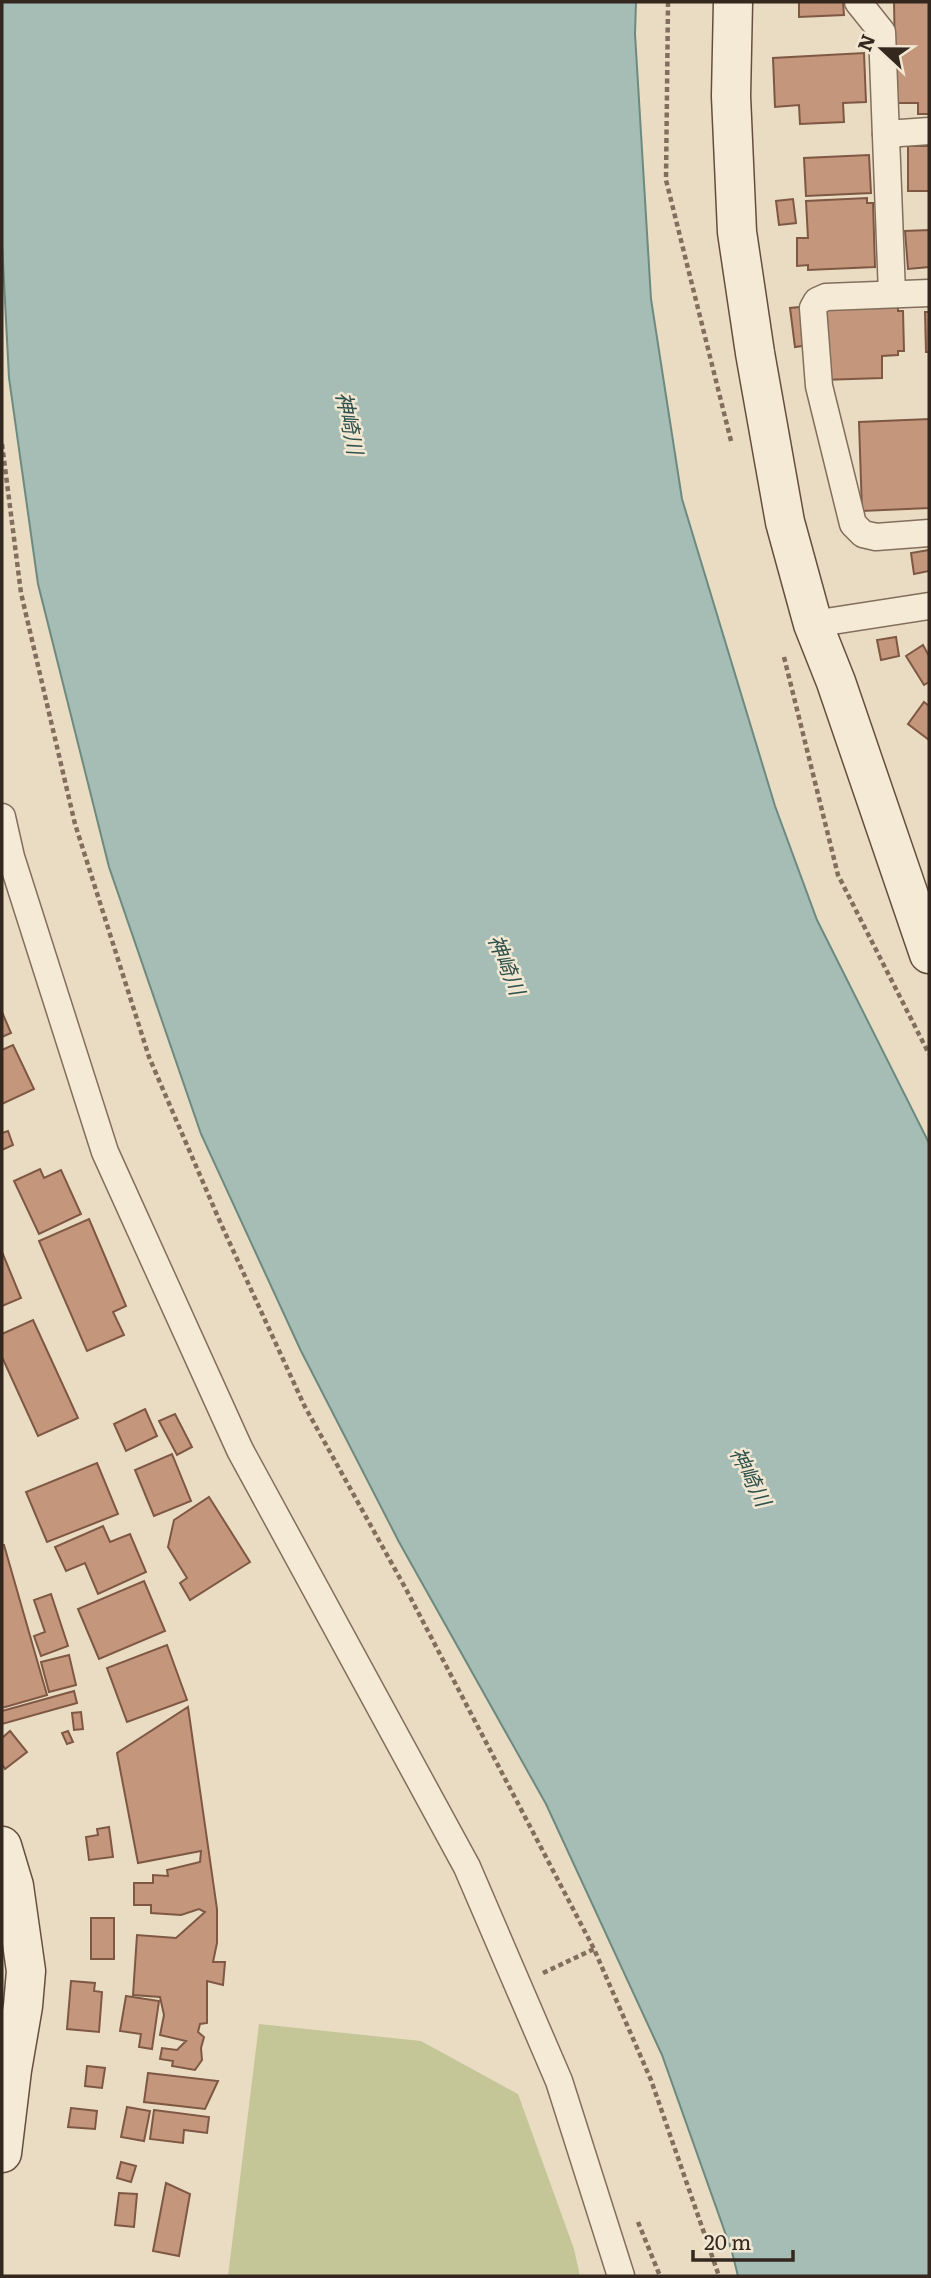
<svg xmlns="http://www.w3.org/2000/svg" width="931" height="2278" viewBox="0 0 931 2278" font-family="Literata,'Noto Sans JP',serif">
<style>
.green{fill:#c4c698}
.water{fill:#a5bdb4;stroke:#6d8a81;stroke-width:2}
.building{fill:#c4967c;stroke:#7f5844;stroke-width:2}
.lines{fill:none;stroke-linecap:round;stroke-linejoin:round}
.street-casing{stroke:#826e5c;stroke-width:29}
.secondary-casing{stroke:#644f3f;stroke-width:41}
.path{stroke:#826e5c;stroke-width:4.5;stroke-dasharray:5 3.5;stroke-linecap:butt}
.street{stroke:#f5ead5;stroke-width:26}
.secondary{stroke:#f5ead5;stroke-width:38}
.labels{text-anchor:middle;stroke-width:5;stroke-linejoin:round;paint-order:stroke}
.water-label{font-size:21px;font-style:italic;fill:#2f524d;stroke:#f2e7d2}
</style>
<rect width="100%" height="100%" fill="#e9dcc3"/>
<polygon class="green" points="259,2024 421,2041 518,2094 574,2249 580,2276 228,2276"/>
<polygon class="water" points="2,2 636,2 635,34 651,299 682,499 775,806 817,920 929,1143 929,2276 738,2276 732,2252 662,2055 546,1804 399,1542 301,1351 201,1134 109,867 38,584 9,378 2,243"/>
<g class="building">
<polygon points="799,2 843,2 844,15 799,17"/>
<polygon points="894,2 929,2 929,114 918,114 918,103 896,103"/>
<polygon points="864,53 866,102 843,103 844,122 800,124 799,105 775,107 773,58"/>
<rect x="908" y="146" width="21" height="45"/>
<polygon points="869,155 871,193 806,196 804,158"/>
<polygon points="867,198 867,203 873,203 875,267 808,270 808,265 797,266 797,238 808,238 806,201"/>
<polygon points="793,199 796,223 779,225 776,201"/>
<polygon points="929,230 929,267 908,269 905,231"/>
<polygon points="898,305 898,311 903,311 904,351 898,351 898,355 882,356 882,378 822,380 824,308"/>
<polygon points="810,306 816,344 795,347 790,308"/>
<polygon points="925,312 929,312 929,352 926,352"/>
<polygon points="929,419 929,508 862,511 859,422"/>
<polygon points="929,550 929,571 914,574 911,553"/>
<polygon points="896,637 899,656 881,660 877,640"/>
<polygon points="923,645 929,656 929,682 924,685 906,656"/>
<polygon points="924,702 929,706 929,740 908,724"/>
<polygon points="2,1012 11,1033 2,1037"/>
<polygon points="13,1045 34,1089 2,1104 2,1050"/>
<polygon points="8,1131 13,1145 2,1150 2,1133"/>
<polygon points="40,1169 44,1178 61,1170 81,1214 39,1234 14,1181"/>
<polygon points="89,1219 126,1306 113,1312 124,1335 87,1351 39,1241"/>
<polygon points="2,1252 21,1298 2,1306"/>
<polygon points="33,1320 78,1418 38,1436 2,1357 2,1334"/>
<polygon points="145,1409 157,1436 126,1451 114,1424"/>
<polygon points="175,1414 192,1447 177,1455 159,1421"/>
<polygon points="172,1454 191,1501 154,1516 135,1470"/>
<polygon points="97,1463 118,1514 47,1542 26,1492"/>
<polygon points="209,1497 250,1562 190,1600 180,1583 187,1578 168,1547 174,1520"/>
<polygon points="103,1526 110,1542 130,1534 146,1572 98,1594 85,1563 66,1571 55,1547"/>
<polygon points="2,1545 4,1545 47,1695 2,1708"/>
<polygon points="144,1581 165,1631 99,1659 78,1609"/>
<polygon points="51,1594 68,1646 41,1656 34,1636 45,1632 34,1600"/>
<polygon points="167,1645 187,1700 127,1722 107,1668"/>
<polygon points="69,1655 76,1685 49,1692 41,1662"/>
<polygon points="74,1691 77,1703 2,1724 2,1711"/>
<polygon points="188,1707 217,1909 217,1943 213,1962 225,1962 223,1985 207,1981 207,2023 200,2024 198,2032 204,2037 201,2048 202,2060 195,2070 172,2066 173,2061 160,2059 162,2048 177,2050 186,2041 160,2035 164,2015 160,1997 133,1995 137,1935 176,1938 205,1912 199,1909 181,1915 151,1913 151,1905 134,1905 134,1883 153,1883 153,1875 168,1876 167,1870 200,1862 201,1851 138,1863 117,1753"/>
<polygon points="81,1712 83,1729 74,1730 72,1713"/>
<polygon points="10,1731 27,1752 5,1769 2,1764 2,1738"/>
<polygon points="68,1731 73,1742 67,1744 62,1733"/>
<polygon points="109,1827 113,1857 89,1860 86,1837 98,1835 97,1829"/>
<rect x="91" y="1918" width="23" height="41"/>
<polygon points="71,1981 95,1983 94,1991 102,1992 99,2032 67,2029"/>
<polygon points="126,1996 159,2001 152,2049 139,2047 141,2034 120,2031"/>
<polygon points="87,2066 105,2068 102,2088 85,2086"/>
<polygon points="148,2073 218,2081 205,2109 144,2102"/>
<polygon points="127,2107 150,2111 144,2141 121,2137"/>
<polygon points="71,2108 97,2111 95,2129 68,2127"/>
<polygon points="154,2110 209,2117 207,2133 184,2130 183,2143 150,2139"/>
<polygon points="121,2162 136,2166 131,2182 117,2178"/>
<polygon points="166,2183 190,2194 179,2256 153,2251"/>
<polygon points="119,2193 137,2194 134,2227 115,2225"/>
</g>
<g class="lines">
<g class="street-casing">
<g id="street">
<polyline points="858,2 882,32 892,294"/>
<polyline points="886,134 929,131"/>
<polyline points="929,293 826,297 817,301 813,308 819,386 853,524 863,534 876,537 929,533"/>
<polyline points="813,624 929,606"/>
<polyline points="2,817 11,857 105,1152 240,1450 467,1867 559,2081 621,2276"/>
</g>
</g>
<g class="secondary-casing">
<g id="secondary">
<polyline points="733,2 731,96 737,232 755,353 785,522 813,624 836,682 929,954"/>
<polyline points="2,1846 14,1886 26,1971 23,2006 12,2070 2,2153"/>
</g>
</g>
<g class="path">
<polyline points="668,2 666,180 731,441"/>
<polyline points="2,444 21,593 75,824 149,1057 221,1224 304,1405 407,1591 594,1949 651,2080 719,2276"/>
<polyline points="784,657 838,875 929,1054"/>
<polyline points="543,1973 594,1949"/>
<polyline points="638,2222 660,2276"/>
</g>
<use href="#street" class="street"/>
<use href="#secondary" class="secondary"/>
</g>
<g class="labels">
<g class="water-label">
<text transform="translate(349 423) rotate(79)" y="7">神崎川</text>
<text transform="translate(506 965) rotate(68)" y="7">神崎川</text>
<text transform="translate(750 1477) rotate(63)" y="7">神崎川</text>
</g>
</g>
<rect width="931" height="2278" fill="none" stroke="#33271e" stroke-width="7"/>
<g transform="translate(882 49) rotate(292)" stroke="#f2e7d2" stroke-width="5" paint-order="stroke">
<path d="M0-5L12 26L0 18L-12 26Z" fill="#33271e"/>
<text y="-10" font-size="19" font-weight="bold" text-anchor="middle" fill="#33271e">N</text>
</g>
<path d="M693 2250v10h100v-10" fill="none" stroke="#33271e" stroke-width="3.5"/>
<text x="704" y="2250" font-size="21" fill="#33271e" stroke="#f2e7d2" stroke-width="5" paint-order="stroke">20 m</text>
</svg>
